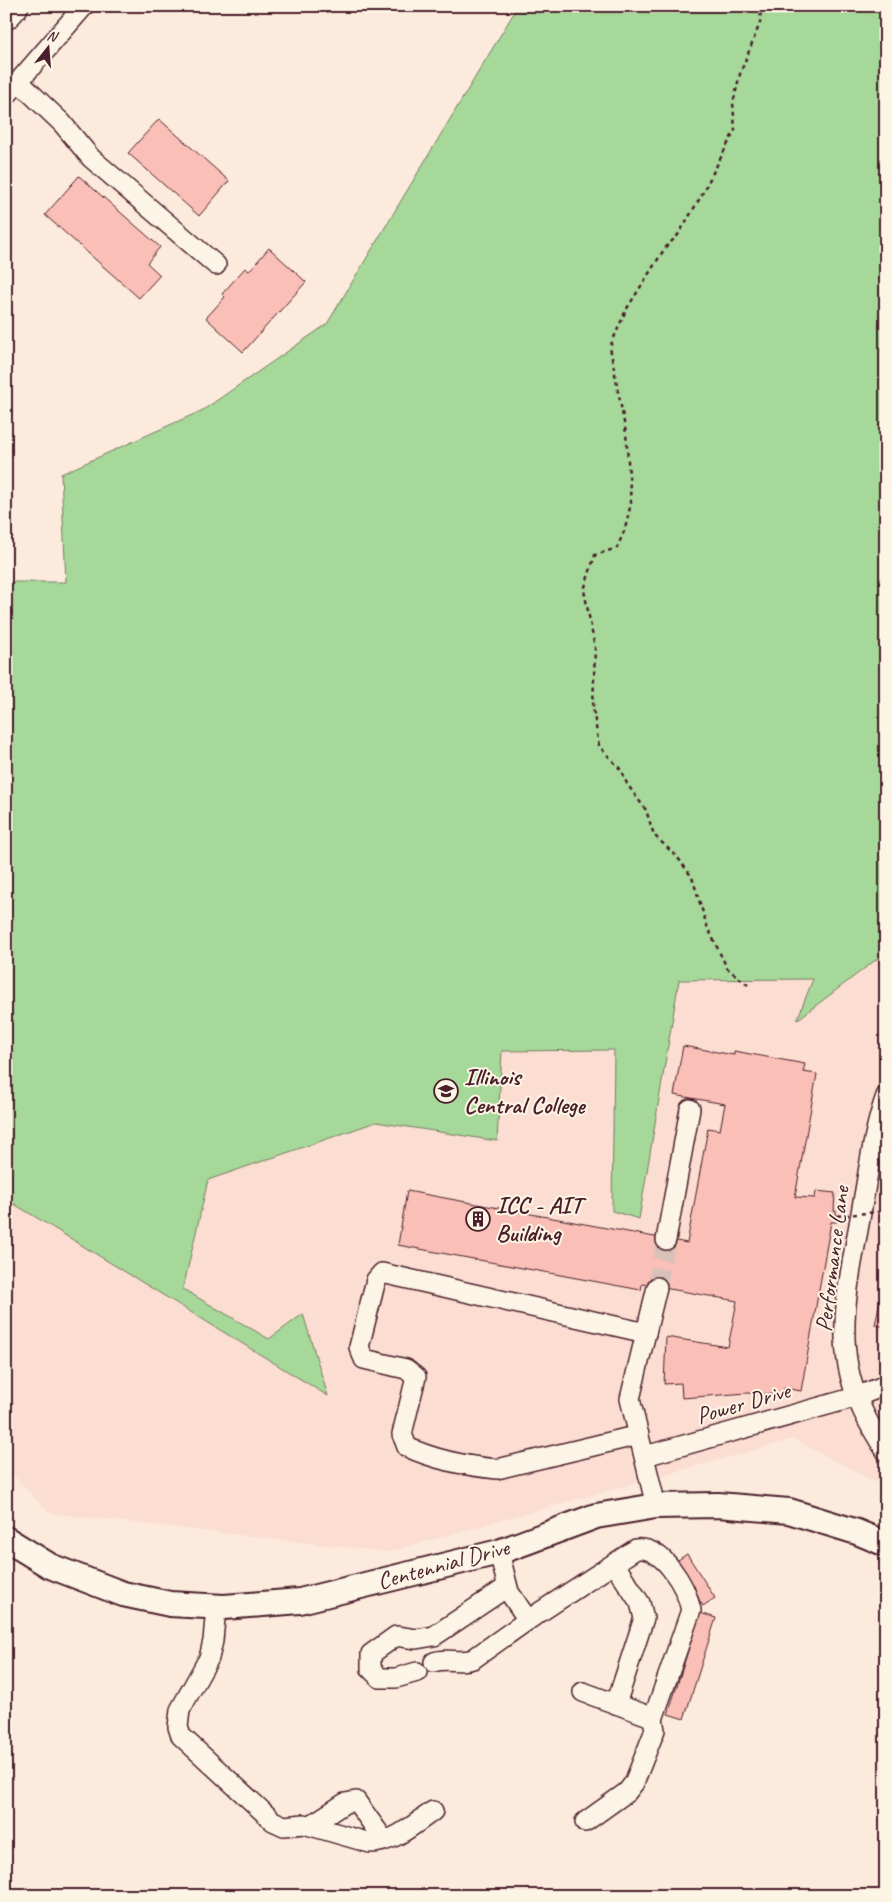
<svg xmlns="http://www.w3.org/2000/svg" width="892" height="1902" viewBox="0 0 892 1902" font-family="Caveat,sans-serif">
<style>
.built{fill:#fbddd1}
.green{fill:#a5d899;stroke:#787c62}
.building{fill:#fabfb7;stroke:#4a1f2b}
.lines{fill:none;stroke-linecap:round;stroke-linejoin:round}
.minor-tunnel{stroke:#d8c1b9;stroke-width:19;stroke-dasharray:19 9;stroke-linecap:butt}
.minor-casing{stroke:#4a1f2b;stroke-width:22}
.major-casing{stroke:#4a1f2b;stroke-width:28}
.highway-casing{stroke:#4a1f2b;stroke-width:31}
.path{stroke:#4a1f2b;stroke-width:2.5;stroke-dasharray:4 4;stroke-linecap:butt}
.minor{stroke:#fcf5e5;stroke-width:19}
.major{stroke:#fcf5e5;stroke-width:24}
.highway{stroke:#fcf5e5;stroke-width:28}
.path-bridge{stroke:#4a1f2b;stroke-width:2.5;stroke-dasharray:4 4;stroke-linecap:butt}
.labels{text-anchor:middle;stroke-width:4;stroke-linejoin:round;paint-order:stroke}
.poi-label{font-size:24px;font-weight:bold;fill:#4a1f2b;stroke:#fcf5e5;text-anchor:start}
.street-label{font-size:24px;fill:#4a1f2b;stroke:#fcf5e5}
</style>
<rect width="100%" height="100%" fill="#fceadc"/>
<filter id="ink" filterUnits="userSpaceOnUse"><feTurbulence type="fractalNoise" baseFrequency=".02" numOctaves="2"/><feDisplacementMap in="SourceGraphic" scale="10" xChannelSelector="R" yChannelSelector="G"/><feConvolveMatrix kernelMatrix="1 2 1 2 8 2 1 2 1" color-interpolation-filters="sRGB"/></filter>
<g filter="url(#ink)">
<polygon class="built" points="886,71 886,1487 793,1439 387,1552 49,1513 6,1467 6,743"/>
<polygon class="green" points="518,6 886,6 886,952 797,1020 813,979 679,980 639,1219 612,1211 614,1050 502,1051 497,1141 376,1122 208,1180 183,1289 269,1339 303,1314 328,1396 6,1199 6,582 66,582 61,474 203,410 327,324"/>
<g class="building">
<polygon points="159,119 229,181 199,216 128,153"/>
<polygon points="79,176 160,247 147,263 160,275 139,298 45,215"/>
<polygon points="269,248 306,282 243,352 206,318 225,297 222,294 245,268 249,271"/>
<polygon points="683,1046 734,1055 734,1051 805,1064 803,1072 817,1074 795,1197 815,1198 816,1191 835,1193 834,1211 836,1211 837,1222 831,1222 801,1391 784,1388 783,1395 747,1393 682,1398 681,1383 664,1384 666,1337 728,1347 737,1301 642,1284 641,1290 398,1245 407,1191 687,1243 708,1128 720,1130 725,1104 674,1095"/>
<polygon points="886,1271 886,1327 875,1325"/>
<polygon points="687,1554 715,1598 703,1606 675,1562"/>
<polygon points="700,1613 716,1618 684,1719 668,1714"/>
</g>
<g class="lines">
<polyline class="minor-tunnel" points="657,1287 666,1240"/>
<g class="minor-casing">
<g id="minor">
<polyline points="19,82 62,123 91,158 216,265"/>
<polyline points="6,96 84,6"/>
<path d="M 886,1096 C 873,1132 869,1170 862,1207 C 854,1258 838,1314 848,1366 C 854,1398 868,1424 886,1451"/>
<polyline points="666,1240 690,1109"/>
<path d="M 639,1435 L 497,1469 C 466,1466 435,1460 407,1447 L 402,1434 L 416,1377 L 406,1369 L 364,1359 L 359,1347 L 376,1280 L 382,1273 L 646,1333"/>
<polyline points="645,1456 856,1397 886,1385"/>
<polyline points="656,1506 630,1399 657,1287"/>
<path d="M 499,1552 L 509,1592 L 528,1620 L 636,1549 C 663,1546 686,1586 691,1610 L 653,1719"/>
<polyline points="615,1565 640,1603 644,1618 616,1704"/>
<path d="M 216,1607 L 213,1641 L 209,1658 L 180,1710 L 178,1727 L 181,1736 L 273,1821 L 284,1826 L 304,1824 L 370,1843 C 393,1843 415,1824 433,1811"/>
<path d="M 434,1662 C 447,1657 460,1664 473,1659 L 528,1620"/>
<polyline points="417,1672 396,1678 380,1678 371,1669 371,1654 396,1636 416,1639 434,1636 507,1587"/>
<polyline points="583,1692 649,1716 653,1719 655,1730 634,1783 627,1792 585,1822"/>
<polyline points="311,1825 345,1803 356,1801 384,1840"/>
</g>
</g>
<g class="major-casing">
<polyline id="major" points="6,1539 50,1566 123,1594 170,1604 224,1607 300,1601 499,1552 596,1516 656,1506 718,1505 789,1511 857,1532 886,1544"/>
</g>
<g class="highway-casing">
<polyline id="highway" points="6,15 14,6"/>
</g>
<polyline class="path" points="748,985 727,968 707,926 692,877 678,858 654,835 646,810 627,784 622,771 599,746 593,708 595,648 584,590 595,555 617,548 625,529 631,503 626,433 610,347 626,310 665,248 678,235 700,198 735,130 733,103 740,74 760,23 761,6"/>
<use href="#minor" class="minor"/>
<use href="#major" class="major"/>
<use href="#highway" class="highway"/>
<polyline class="path-bridge" points="837,1216 886,1211"/>
</g>
</g>
<defs>
<g id="university-ring" transform="scale(1.25)"><circle r="9.5" fill="#fcf5e5" stroke="#4a1f2b" stroke-width="1.5"/><path d="M0-5L7-2L0 1L-7-2ZM-4 1L0 2.5L4 1V4Q0 6-4 4Z" fill="#4a1f2b"/></g>
<g id="building-ring" transform="scale(1.25)"><circle r="9.5" fill="#fcf5e5" stroke="#4a1f2b" stroke-width="1.5"/><path d="M-4-6H4V6H1V3H-1V6H-4ZM-2.5-4.3h1.7v1.8h-1.7ZM.8-4.3h1.7v1.8H.8ZM-2.5-1h1.7V.8h-1.7ZM.8-1h1.7V.8H.8Z" fill="#4a1f2b"/></g>
</defs>
<g fill-rule="evenodd">
<use href="#university-ring" x="446" y="1091"/>
<use href="#building-ring" x="478" y="1219"/>
</g>
<g class="labels">
<g class="poi-label">
<text x="464" y="1085">Illinois<tspan x="464" dy="28">Central College</tspan></text>
<text x="496" y="1213">ICC - AIT<tspan x="496" dy="28">Building</tspan></text>
</g>
<g class="street-label">
<text transform="translate(832 1259) rotate(-83)" y="8">Performance Lane</text>
<text transform="translate(743 1403) rotate(-16)" y="8">Power Drive</text>
<text transform="translate(443 1564) rotate(-15)" y="8">Centennial Drive</text>
</g>
</g>
<rect width="892" height="1902" fill="none" stroke="#fcf5e5" stroke-width="25"/>
<rect x="12" y="12" width="867" height="1877" fill="none" stroke="#4a1f2b" stroke-width="2" filter="url(#ink)"/>
<g transform="translate(48 48) rotate(17)" stroke="#fcf5e5" stroke-width="4" paint-order="stroke">
<path d="M0-4L9 19L0 12L-9 19Z" fill="#4a1f2b"/>
<text y="-8" font-size="14" font-weight="bold" text-anchor="middle" fill="#4a1f2b">N</text>
</g>
</svg>
